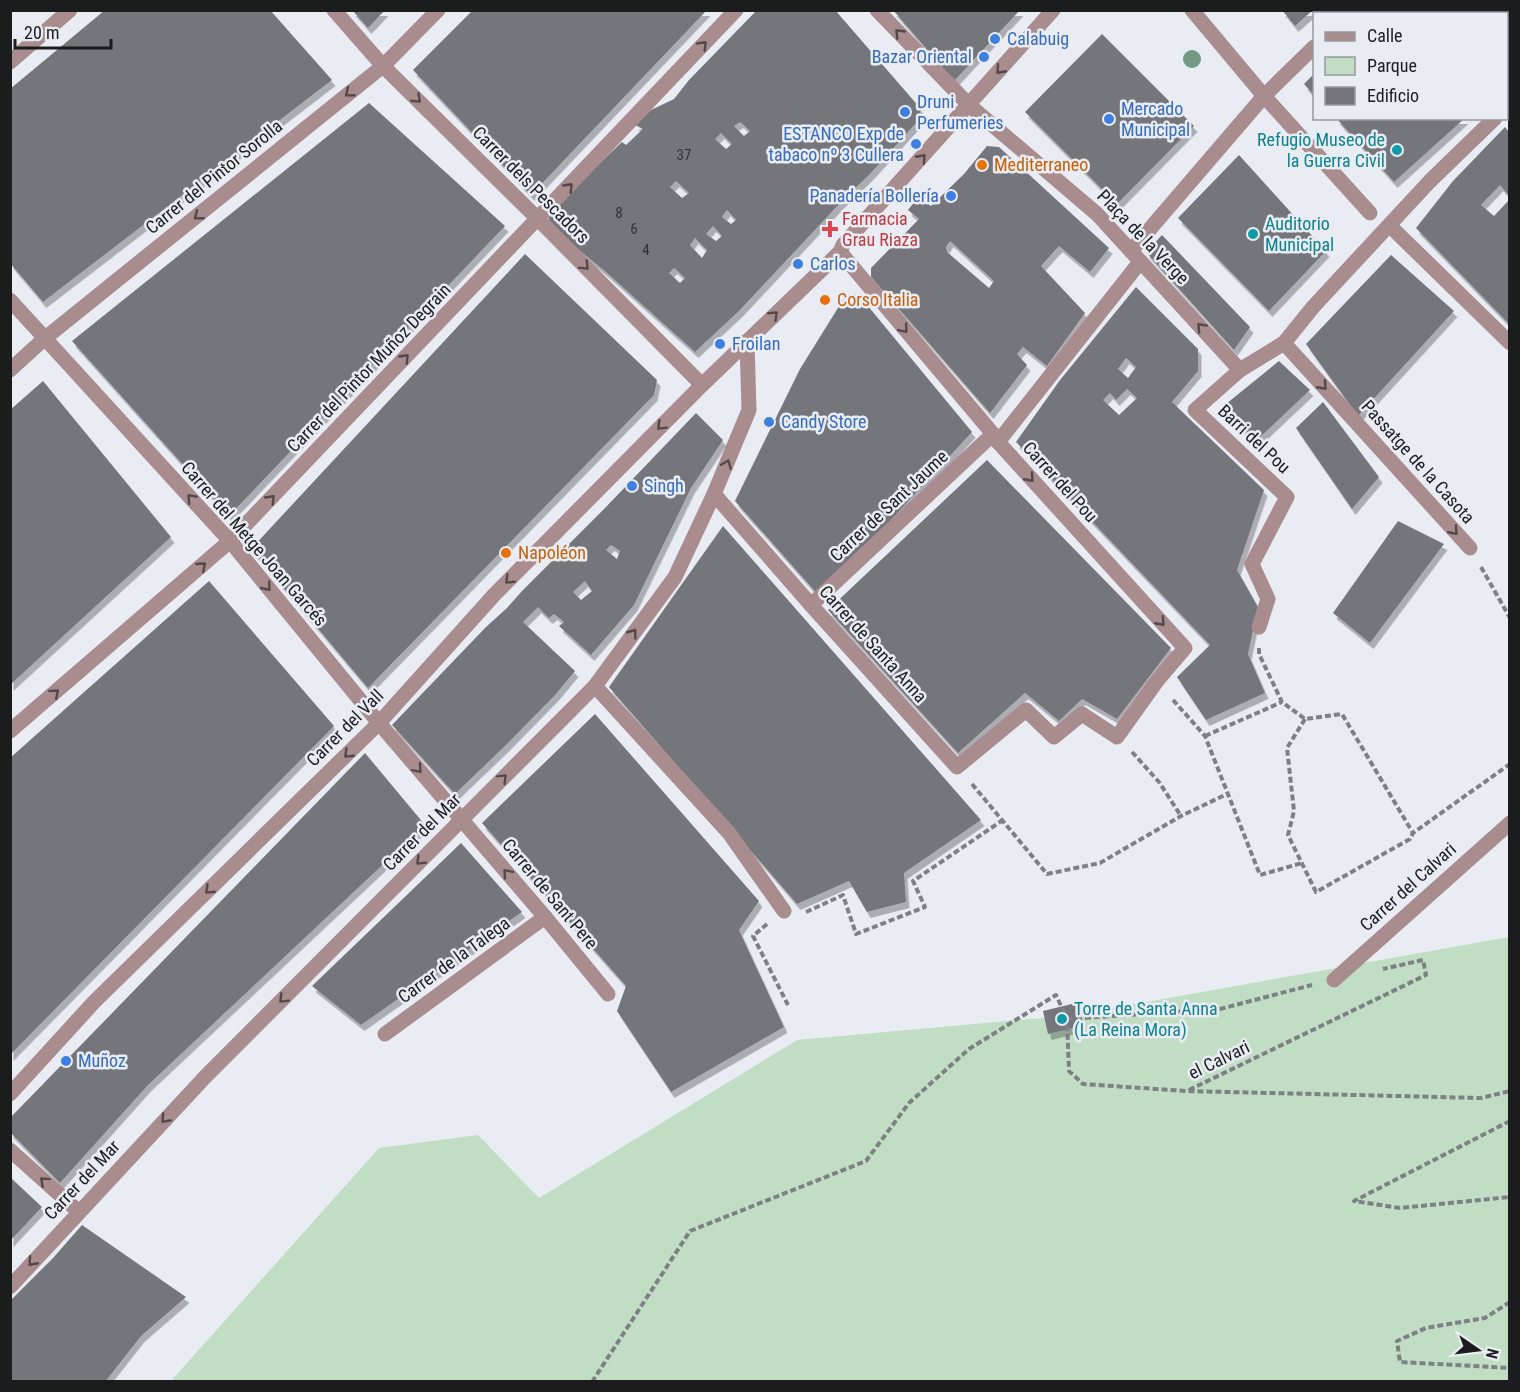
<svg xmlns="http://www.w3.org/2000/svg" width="1520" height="1392" viewBox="0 0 1520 1392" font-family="'Roboto Condensed',sans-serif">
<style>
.green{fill:#c1dec4}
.building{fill:#75757c;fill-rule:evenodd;filter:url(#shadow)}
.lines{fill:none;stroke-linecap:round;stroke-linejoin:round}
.path{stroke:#7e8085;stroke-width:4;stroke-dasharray:6 3;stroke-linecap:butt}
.minor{stroke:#a88c8e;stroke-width:15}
.tree{fill:#709a81}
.oneway{stroke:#53494b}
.shop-dot{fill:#3f7fe0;stroke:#eaecf4;stroke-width:2}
.culture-dot{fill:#0f9aa8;stroke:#eaecf4;stroke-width:2}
.food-dot{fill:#e8710a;stroke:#eaecf4;stroke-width:2}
.health-dot{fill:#e0444e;stroke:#eaecf4;stroke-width:2}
.labels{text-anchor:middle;stroke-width:5;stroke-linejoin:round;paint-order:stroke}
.number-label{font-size:15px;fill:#323236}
.shop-label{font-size:18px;fill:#366cbe;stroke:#eaecf4;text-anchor:start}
.culture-label{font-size:18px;fill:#0d838f;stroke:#eaecf4;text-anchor:start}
.food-label{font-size:18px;fill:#c56008;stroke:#eaecf4;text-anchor:start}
.street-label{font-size:18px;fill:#1b1c1e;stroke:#eaecf4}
.health-label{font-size:18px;fill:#be3a42;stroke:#eaecf4;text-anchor:start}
</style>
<defs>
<filter id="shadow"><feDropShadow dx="3.5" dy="6" stdDeviation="0" flood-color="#0004"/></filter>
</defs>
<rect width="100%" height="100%" fill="#eaecf4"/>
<polygon class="green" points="1509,937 1509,1381 170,1382 379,1148 478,1135 539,1198 797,1040 1074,1015"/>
<g class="building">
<polygon points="105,10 270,10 332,80 43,302 10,263 10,89"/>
<polygon points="352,10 385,10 368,28"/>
<polygon points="473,10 707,10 531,195 413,70"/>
<path d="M 757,10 L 835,10 L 921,109 L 917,122 L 870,174 L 842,201 L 740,310 L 695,352 L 607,273 L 557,232 L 550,225 L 548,213 L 622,142 L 626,145 L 643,129 L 635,125 L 651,110 L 674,99 L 689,80 ZM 740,122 L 750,131 L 744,136 L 734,126 ZM 721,133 L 732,144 L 726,149 L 715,139 ZM 676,181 L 689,193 L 682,198 L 670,187 ZM 727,210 L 736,220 L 731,224 L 722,217 ZM 713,226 L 722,236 L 716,241 L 706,234 ZM 695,238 L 707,250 L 702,258 L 690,245 ZM 674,268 L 685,278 L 680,283 L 669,273 Z"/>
<polygon points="893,10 1020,10 954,81"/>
<polygon points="1282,10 1313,10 1295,26"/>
<polygon points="1381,10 1422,10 1425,14 1378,14"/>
<polygon points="1471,10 1509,10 1509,61 1506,57 1506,14 1473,14"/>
<polygon points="1102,34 1194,126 1117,204 1025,112"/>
<polygon points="1314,74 1314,95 1304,84"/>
<polygon points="369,103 505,226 229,516 72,341"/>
<polygon points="1336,118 1465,118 1394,182"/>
<polygon points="1505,127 1509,132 1509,196 1500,185 1481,205 1494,216 1509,200 1509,324 1416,228 1453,181"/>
<path d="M 987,146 L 999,147 L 1109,248 L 1090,272 L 1059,246 L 1041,266 L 1085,313 L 1047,366 L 1023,347 L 1017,354 L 1027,365 L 990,413 L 871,277 L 871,268 L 919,219 L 908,210 L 919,196 L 931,206 L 964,174 ZM 950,241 L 994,281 L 989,288 L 947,252 L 946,247 Z"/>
<polygon points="1239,155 1326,251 1269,311 1178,218"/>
<polygon points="1162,235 1250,327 1234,350 1146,252"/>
<polygon points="525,254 657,380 654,395 368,688 251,549"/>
<polygon points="1391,255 1454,311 1358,416 1306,344"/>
<path d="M 1136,287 L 1198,349 L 1198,371 L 1172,402 L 1264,490 L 1237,570 L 1258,607 L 1248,654 L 1265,693 L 1206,720 L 1177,677 L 1210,645 L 1016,442 L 1060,380 ZM 1126,358 L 1136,367 L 1128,378 L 1118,369 ZM 1127,389 L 1137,398 L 1119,415 L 1103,400 L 1110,393 L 1116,400 Z"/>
<polygon points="858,294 972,432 820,597 735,501 800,369 846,295"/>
<polygon points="1279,361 1310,390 1256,441 1221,408"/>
<polygon points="43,381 171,537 10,685 10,410"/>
<polygon points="1323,402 1379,477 1352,509 1296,428"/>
<path d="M 696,413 L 723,440 L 691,488 L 634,605 L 591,655 L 559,626 L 564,622 L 554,614 L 549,618 L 538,607 L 523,622 L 575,671 L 556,694 L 506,745 L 455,794 L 392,725 L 486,627 L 507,608 L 522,591 L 605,508 ZM 611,545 L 620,551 L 617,559 L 606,550 ZM 585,581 L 592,591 L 581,600 L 573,592 Z"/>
<polygon points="987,460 1171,648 1117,719 1082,699 1059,721 1025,693 958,753 828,610"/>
<polygon points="1398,521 1444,544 1370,643 1333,613"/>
<polygon points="723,526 981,820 904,873 906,902 867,912 849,881 797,904 609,687"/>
<polygon points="209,581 334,726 10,1055 10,758"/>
<polygon points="595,714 759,901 739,930 784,1027 671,1092 617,1011 626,986 482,823"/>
<polygon points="365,753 425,825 148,1085 60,1183 10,1132 10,1118"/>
<polygon points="461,843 522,912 361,1025 312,986"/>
<polygon points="1076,1003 1081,1026 1048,1034 1043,1011"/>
<polygon points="10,1177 42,1207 10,1241"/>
<polygon points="82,1225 186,1297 141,1336 105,1382 10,1382 10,1301 53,1258"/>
</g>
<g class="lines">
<g class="path">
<polyline points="1481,567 1510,618"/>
<polyline points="1259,648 1259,654 1282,702 1305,719 1342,714 1413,833"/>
<polyline points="1173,700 1205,736 1260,875 1302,863"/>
<polyline points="1305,719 1287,748 1294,811 1288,835 1316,892 1410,839 1413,833 1510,764"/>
<polyline points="1205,736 1282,702"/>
<polyline points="1132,752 1159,782 1181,816"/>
<polyline points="972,784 1047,874 1100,863 1181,816 1227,794"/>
<polyline points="806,912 843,895 856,934 925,907 913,881 1003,820"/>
<polyline points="767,924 753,936 788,1005"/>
<polyline points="1067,1019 1220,1009 1312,985"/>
<polyline points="1189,1090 1426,975 1423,960 1383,969"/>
<polyline points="1510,1121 1354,1201 1400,1208 1510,1197"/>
<polyline points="1510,1302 1485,1318 1426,1328 1397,1341 1400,1362 1510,1368"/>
<polyline points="592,1382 690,1231 866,1161 909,1103 969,1049 1056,995 1067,1019 1069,1071 1083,1084 1186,1091 1481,1098 1510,1091"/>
</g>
<g class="minor">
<polyline points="334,10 383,66 538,219 702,385"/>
<polyline points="877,10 969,105 1097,214 1240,370"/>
<polyline points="1192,10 1264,96 1370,213"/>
<polyline points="1452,10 1454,14"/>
<polyline points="1348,14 1352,10"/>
<polyline points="10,62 70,10"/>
<polyline points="1506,99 1510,104"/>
<polyline points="1390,226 1510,343"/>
<polyline points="1131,251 1264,96 1314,47"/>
<polyline points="10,300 230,541 379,723 545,917 608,994"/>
<polyline points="1284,343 1470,548"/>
<polyline points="10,370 44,339 383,66 438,10"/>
<polyline points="998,442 1140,262"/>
<polyline points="714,494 811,605 957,767 1026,710 1054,737 1082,714 1117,737 1157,681 1185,648 998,442 993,434 840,252"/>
<polyline points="811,605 993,434"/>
<polyline points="1259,627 1268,599 1252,564 1287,497 1195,410 1240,370 1284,343 1313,307 1430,181 1495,118"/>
<polyline points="595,686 729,833 784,911"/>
<polyline points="10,731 230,541 736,10"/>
<polyline points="1334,980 1510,823"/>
<polyline points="385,1034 545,917"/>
<polyline points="10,1094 94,1002 379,723 494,595 702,385 840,252 843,245 1053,10"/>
<polyline points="10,1150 78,1211"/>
<polyline points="10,1287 205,1077 595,686 675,577 714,494 749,410 747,341"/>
</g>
</g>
<circle class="tree" cx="1192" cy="59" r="9"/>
<defs><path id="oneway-chevron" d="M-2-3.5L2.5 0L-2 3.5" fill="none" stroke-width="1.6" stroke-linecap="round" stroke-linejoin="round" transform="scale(1.5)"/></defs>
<g class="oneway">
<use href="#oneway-chevron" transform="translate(899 33) rotate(-134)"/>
<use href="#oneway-chevron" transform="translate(703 45) rotate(-46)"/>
<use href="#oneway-chevron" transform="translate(1000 70) rotate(132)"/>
<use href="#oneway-chevron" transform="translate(349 93) rotate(141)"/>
<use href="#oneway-chevron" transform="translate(417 99) rotate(44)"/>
<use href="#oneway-chevron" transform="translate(922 158) rotate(-48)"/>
<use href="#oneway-chevron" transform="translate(569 187) rotate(-46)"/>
<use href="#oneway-chevron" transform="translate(198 216) rotate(141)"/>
<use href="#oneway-chevron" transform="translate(585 266) rotate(45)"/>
<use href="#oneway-chevron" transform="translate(774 315) rotate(-44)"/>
<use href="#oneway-chevron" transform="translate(1201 327) rotate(-133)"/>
<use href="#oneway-chevron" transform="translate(904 329) rotate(50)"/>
<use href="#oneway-chevron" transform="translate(405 358) rotate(-46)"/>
<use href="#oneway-chevron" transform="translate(1323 386) rotate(48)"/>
<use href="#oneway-chevron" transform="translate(661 426) rotate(135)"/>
<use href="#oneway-chevron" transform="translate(727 464) rotate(-68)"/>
<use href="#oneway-chevron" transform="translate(1030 478) rotate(48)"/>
<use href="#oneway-chevron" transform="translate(191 498) rotate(-133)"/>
<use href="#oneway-chevron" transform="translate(271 499) rotate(-46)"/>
<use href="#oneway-chevron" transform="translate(1454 531) rotate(48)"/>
<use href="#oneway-chevron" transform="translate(202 566) rotate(-41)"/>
<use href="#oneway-chevron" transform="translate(509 580) rotate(135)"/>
<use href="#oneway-chevron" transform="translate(267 587) rotate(51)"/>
<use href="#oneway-chevron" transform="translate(1161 622) rotate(48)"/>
<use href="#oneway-chevron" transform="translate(633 633) rotate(-53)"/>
<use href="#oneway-chevron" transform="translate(55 693) rotate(-41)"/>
<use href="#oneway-chevron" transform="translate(348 754) rotate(136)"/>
<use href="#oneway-chevron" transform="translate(418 769) rotate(49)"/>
<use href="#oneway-chevron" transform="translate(503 778) rotate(-45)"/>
<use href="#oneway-chevron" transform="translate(420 861) rotate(135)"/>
<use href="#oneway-chevron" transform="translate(507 873) rotate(-130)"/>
<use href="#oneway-chevron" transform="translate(209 890) rotate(136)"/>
<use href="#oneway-chevron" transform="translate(283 999) rotate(135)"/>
<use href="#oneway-chevron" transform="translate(165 1119) rotate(133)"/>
<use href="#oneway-chevron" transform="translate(44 1181) rotate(-138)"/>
<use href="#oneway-chevron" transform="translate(32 1262) rotate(132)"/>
</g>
<g class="shop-dot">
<circle cx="995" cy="39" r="6"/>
<circle cx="984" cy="57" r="6"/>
<circle cx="905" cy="112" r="6"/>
<circle cx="1109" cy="119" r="6"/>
<circle cx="916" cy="144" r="6"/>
<circle cx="951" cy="196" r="6"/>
<circle cx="798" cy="264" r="6"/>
<circle cx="720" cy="344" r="6"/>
<circle cx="769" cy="422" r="6"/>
<circle cx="632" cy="486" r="6"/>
<circle cx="66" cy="1061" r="6"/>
</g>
<g class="culture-dot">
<circle cx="1397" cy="150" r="6"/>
<circle cx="1253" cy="234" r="6"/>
<circle cx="1062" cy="1019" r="6"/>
</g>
<g class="food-dot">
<circle cx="982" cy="165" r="6"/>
<circle cx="825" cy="300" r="6"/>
<circle cx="506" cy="553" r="6"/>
</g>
<path class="health-dot" d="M827 220h6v6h6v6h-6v6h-6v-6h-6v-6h6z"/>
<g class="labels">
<g class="number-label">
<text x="684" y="160">37</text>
<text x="619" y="218">8</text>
<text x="634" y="234">6</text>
<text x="646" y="255">4</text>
</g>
<g class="shop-label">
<text x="1007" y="45">Calabuig</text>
<text x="972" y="63" text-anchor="end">Bazar Oriental</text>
<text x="917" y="108">Druni<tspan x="917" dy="21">Perfumeries</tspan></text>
<text x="1121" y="115">Mercado<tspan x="1121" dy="21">Municipal</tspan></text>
<text x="904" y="140" text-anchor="end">ESTANCO Exp de<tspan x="904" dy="21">tabaco nº 3 Cullera</tspan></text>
<text x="939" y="202" text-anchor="end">Panadería Bollería</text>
<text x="810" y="270">Carlos</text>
<text x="732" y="350">Froilan</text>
<text x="781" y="428">Candy Store</text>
<text x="644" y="492">Singh</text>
<text x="78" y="1067">Muñoz</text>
</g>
<g class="culture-label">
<text x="1385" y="146" text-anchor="end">Refugio Museo de<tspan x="1385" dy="21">la Guerra Civil</tspan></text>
<text x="1265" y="230">Auditorio<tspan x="1265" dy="21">Municipal</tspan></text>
<text x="1074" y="1015">Torre de Santa Anna<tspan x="1074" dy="21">(La Reina Mora)</tspan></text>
</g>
<g class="food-label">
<text x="994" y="171">Mediterraneo</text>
<text x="837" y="306">Corso Italia</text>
<text x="518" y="559">Napoléon</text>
</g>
<g class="street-label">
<text transform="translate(214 177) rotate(-39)" y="6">Carrer del Pintor Sorolla</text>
<text transform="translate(531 185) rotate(45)" y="6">Carrer dels Pescadors</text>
<text transform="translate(1143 237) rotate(46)" y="6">Plaça de la Verge</text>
<text transform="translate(369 368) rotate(-46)" y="6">Carrer del Pintor Muñoz Degrain</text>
<text transform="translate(1254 439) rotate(43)" y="6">Barri del Pou</text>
<text transform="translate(1418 462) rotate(48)" y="6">Passatge de la Casota</text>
<text transform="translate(1060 482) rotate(48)" y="6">Carrer del Pou</text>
<text transform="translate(889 506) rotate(-43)" y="6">Carrer de Sant Jaume</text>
<text transform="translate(254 544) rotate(49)" y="6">Carrer del Metge Joan Garcés</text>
<text transform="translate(873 644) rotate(48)" y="6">Carrer de Santa Anna</text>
<text transform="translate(345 728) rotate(-45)" y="6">Carrer del Vall</text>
<text transform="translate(422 832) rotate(-45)" y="6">Carrer del Mar</text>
<text transform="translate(1408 887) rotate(-42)" y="6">Carrer del Calvari</text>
<text transform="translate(550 894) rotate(50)" y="6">Carrer de Sant Pere</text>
<text transform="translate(454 960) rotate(-36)" y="6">Carrer de la Talega</text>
<text transform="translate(1219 1060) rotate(-26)" y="6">el Calvari</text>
<text transform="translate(82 1180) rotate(-47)" y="6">Carrer del Mar</text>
</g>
<g class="health-label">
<text x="842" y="225">Farmacia<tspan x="842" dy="21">Grau Riaza</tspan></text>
</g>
</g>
<rect width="1520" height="1392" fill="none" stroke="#1b1c1e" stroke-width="24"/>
<rect x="1313" y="12" width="195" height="108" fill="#eaecf4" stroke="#97999e" stroke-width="1.5"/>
<rect x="1325" y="32" width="30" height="9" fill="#a88c8e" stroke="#97999e" stroke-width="1.5"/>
<text x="1367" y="42" font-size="18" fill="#1b1c1e">Calle</text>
<rect x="1325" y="57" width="30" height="18" fill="#c1dec4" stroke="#97999e" stroke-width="1.5"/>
<text x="1367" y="72" font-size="18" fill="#1b1c1e">Parque</text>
<rect x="1325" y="87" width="30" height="18" fill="#75757c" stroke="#97999e" stroke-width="1.5"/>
<text x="1367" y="102" font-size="18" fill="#1b1c1e">Edificio</text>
<g transform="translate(1478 1350) rotate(104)" stroke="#eaecf4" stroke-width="4.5" paint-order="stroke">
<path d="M0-4.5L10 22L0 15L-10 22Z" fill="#1b1c1e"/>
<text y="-9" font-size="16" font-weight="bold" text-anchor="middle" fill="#1b1c1e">N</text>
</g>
<path d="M15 39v9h96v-9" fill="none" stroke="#1b1c1e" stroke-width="3"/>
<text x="24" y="39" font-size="18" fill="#1b1c1e" stroke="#eaecf4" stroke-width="4.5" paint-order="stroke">20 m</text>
</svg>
